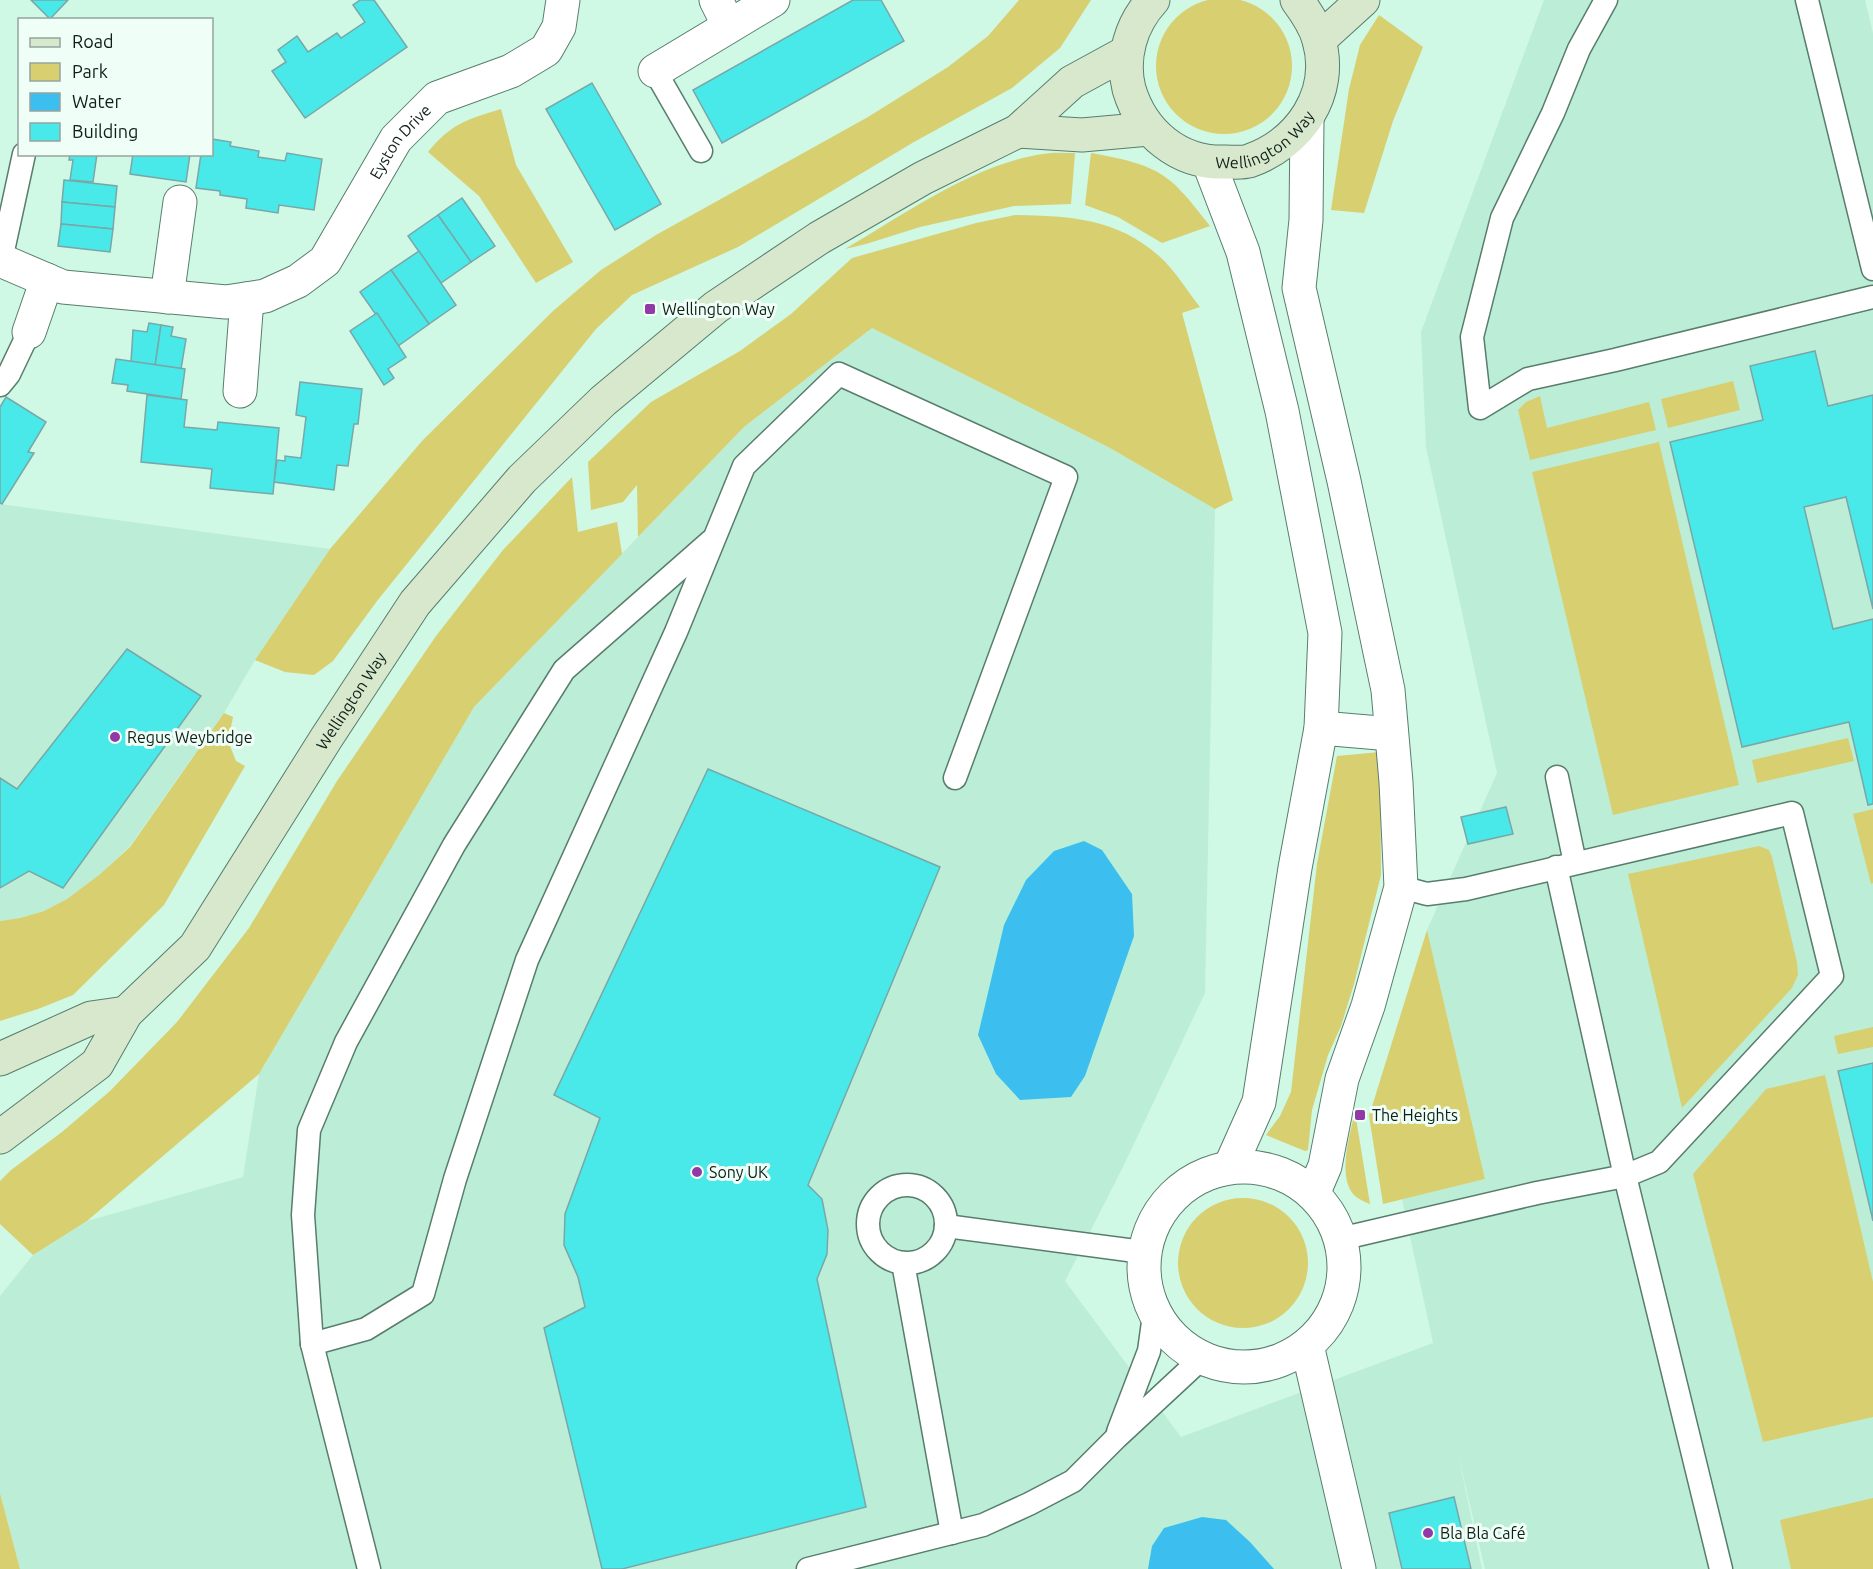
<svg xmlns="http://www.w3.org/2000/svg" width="1873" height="1569" viewBox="0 0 1873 1569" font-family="Ubuntu,sans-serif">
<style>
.built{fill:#bceed7}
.green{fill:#d8cf70}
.water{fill:#3cbfee}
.building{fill:#49e8e9;stroke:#79a7a7;stroke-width:1.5}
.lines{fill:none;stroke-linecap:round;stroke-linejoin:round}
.lane-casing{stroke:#587d6d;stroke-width:25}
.street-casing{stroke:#587d6d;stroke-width:35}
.secondary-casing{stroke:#587d6d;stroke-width:35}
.lane{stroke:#fff;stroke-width:22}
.street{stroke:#fff;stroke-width:33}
.secondary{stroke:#d7e8cd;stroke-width:33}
.poi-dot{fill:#913aa7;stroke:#effff7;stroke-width:2}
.labels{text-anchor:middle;stroke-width:6;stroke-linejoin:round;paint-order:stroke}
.street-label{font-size:16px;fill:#0f1f18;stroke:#effff7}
.poi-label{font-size:16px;fill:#0f1f18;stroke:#effff7;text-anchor:start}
</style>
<rect width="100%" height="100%" fill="#cff8e5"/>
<g class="built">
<polygon points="1544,0 1865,0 1873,33 1873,1569 1485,1569 1458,1454 1482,1569 20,1569 0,1493 0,1296 33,1255 87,1221 243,1177 259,1074 474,707 744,427 872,328 1110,448 1215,509 1205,993 1124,1165 1065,1281 1181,1437 1433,1343 1402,1199 1485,1179 1427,930 1497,773 1426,447 1421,332"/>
<polygon points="0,504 330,549 255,660 224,713 129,847 99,875 67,899 44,911 20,918 0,921"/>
</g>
<g class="green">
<circle cx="1224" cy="66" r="68"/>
<polygon points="1019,0 1091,0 1060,48 1012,88 914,142 738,247 632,295 596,329 377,601 333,661 314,675 285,672 255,660 330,549 422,441 553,311 601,270 656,235 868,117 948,67 988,36"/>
<polygon points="1379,15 1423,47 1393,121 1364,213 1331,210 1349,89 1360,45"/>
<path d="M501,109L516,165L573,262L536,283L479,196L428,152C452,123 466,120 501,109Z"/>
<path d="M1075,153L1071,204L1014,206L920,227L866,244L845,249C905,214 974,164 1043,154C1054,152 1065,153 1075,153Z"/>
<path d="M1091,153C1123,159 1157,164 1180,190C1191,201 1200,214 1210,226L1162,243L1118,217L1085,205Z"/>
<path d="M1015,215C1070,216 1116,218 1159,256C1175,270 1187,291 1200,307L1182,313L1233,500L1215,509L1110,448L872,328L744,427L638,537L637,485L623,502L591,510L588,462L651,402L740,351L791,314L852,258L976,223Z"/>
<polygon points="1733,381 1740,410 1668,428 1661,399"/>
<polygon points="1540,396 1547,428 1649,402 1656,430 1530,460 1518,410 1526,402"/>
<polygon points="1659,442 1739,785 1613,815 1532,472"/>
<polygon points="572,477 578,532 617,522 622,554 474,707 259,1074 87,1221 33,1255 0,1224 0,1181 11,1170 62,1132 110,1091 177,1022 249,928 337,781 436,636 503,550"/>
<polygon points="224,713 233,717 228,741 236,761 245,766 164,905 73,995 38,1009 0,1021 0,921 20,918 44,911 67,899 99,875 130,847"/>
<polygon points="1848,738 1854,761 1757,783 1752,760"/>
<polygon points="1380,752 1381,875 1354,984 1341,1026 1328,1055 1312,1110 1308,1150 1305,1151 1266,1135 1280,1116 1291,1092 1317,864 1337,756"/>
<polygon points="1873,809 1873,883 1871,884 1853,814"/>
<polygon points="1759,846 1769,850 1772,857 1797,962 1798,975 1792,988 1682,1108 1628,874"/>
<polygon points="1427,930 1485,1179 1383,1204 1369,1116"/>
<polygon points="1873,1027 1873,1047 1838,1054 1834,1036"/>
<polygon points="1825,1075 1873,1282 1873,1417 1763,1442 1693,1174 1766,1089"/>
<path d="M1355,1112L1370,1204C1365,1202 1358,1199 1354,1195C1337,1176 1350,1134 1355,1112Z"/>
<circle cx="1243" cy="1263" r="65"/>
<polygon points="0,1493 20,1569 0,1569"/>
<polygon points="1873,1498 1873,1569 1791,1569 1780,1520"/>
</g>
<g class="water">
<polygon points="1084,841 1102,850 1132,894 1134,936 1085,1076 1071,1097 1020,1100 996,1074 978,1035 1004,925 1026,880 1054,851"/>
<polygon points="1202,1517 1226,1520 1250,1542 1274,1569 1148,1569 1152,1546 1164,1528"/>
</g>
<g class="building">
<polygon points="31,0 68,0 50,19"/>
<polygon points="360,0 374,0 407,47 305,118 272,71 286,62 278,50 297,36 308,52 337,33 341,38 365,22 353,5"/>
<polygon points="853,0 881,0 904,41 722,143 693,90"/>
<polygon points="592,83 661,204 615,230 546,109"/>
<polygon points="212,139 231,142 230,146 259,151 258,157 285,161 287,153 322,159 314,210 279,205 278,213 246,208 247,199 220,195 220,191 196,188 201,154 212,154"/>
<polygon points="70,154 97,154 93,182 70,180 73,160 69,160"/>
<polygon points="133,154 190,154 186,182 130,174"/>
<polygon points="64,180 117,186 115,207 62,202"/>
<polygon points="462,198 495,246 471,262 438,215"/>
<polygon points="62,202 115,207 113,229 61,224"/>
<polygon points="438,215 471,262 441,283 408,236"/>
<polygon points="61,224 113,229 110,252 58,246"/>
<polygon points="419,251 456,305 429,324 391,270"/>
<polygon points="391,270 429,324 398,346 360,292"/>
<polygon points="377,313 406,357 388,369 394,378 384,385 350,331"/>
<polygon points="149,323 161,325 155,366 131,362 133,330 147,332"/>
<polygon points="161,325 173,327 171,336 186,339 181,369 155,366"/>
<polygon points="1815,351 1828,406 1873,395 1873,609 1846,497 1804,507 1833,629 1873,619 1873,804 1868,805 1849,722 1742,747 1670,442 1763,420 1750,366"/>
<polygon points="116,359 185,369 181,399 127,391 128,385 112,383"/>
<polygon points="300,382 362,389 358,424 354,424 348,466 337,465 334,490 274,482 277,460 285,461 285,456 301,458 306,417 296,415"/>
<polygon points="147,395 187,400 184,427 217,430 218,422 279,428 273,494 210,488 212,469 141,462"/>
<polygon points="6,397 46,422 28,452 34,453 2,504 0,503 0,407"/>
<polygon points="127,649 201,696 63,888 29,871 0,888 0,778 17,789"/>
<polygon points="708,769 940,867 808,1185 822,1199 828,1230 827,1254 817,1279 866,1507 622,1569 602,1569 544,1328 585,1307 578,1277 564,1245 565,1214 600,1118 554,1095"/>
<polygon points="1506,807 1513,834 1468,844 1461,817"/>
<polygon points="1873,1063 1873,1221 1838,1071"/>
<polygon points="1454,1497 1471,1569 1402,1569 1389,1513"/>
</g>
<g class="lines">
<g class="lane-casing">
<g id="lane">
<polyline points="1606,0 1579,49 1553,113 1502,218 1472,337 1480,408 1528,379 1615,360 1873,297"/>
<polyline points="1807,0 1873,269"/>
<polyline points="655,71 701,151"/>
<polyline points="1,260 24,154"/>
<polyline points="0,385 9,374 29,332"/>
<polyline points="1557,777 1575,863"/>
<polyline points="1556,867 1625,1176 1721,1569"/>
<circle cx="907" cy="1224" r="39"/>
<polyline points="946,1226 1143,1252"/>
<polyline points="1340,1239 1537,1193 1625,1176 1659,1162 1832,976 1792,813 1466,889 1427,894 1401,887"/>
<polyline points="903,1263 952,1533"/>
<polyline points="312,1344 366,1329 423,1294 455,1179 527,960 676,632 744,466 839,374 1066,477 955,778"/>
<polyline points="1118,1432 1149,1351 1154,1315"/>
<polyline points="369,1569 312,1344 303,1215 309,1130 346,1042 454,845 564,670 711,541"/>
<polyline points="808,1569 983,1525 1029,1504 1073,1481 1117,1437 1201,1359"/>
</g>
</g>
<g class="street-casing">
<g id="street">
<polyline points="716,0 729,26"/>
<polyline points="655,71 773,0"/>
<polyline points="1307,119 1306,220 1299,288 1344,481 1388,690 1396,782 1401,887 1368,1006 1342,1079 1325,1166 1313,1194"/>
<polyline points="1209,163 1243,252 1282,411 1325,633 1321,728 1295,868 1259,1102 1230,1167"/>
<path id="s1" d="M0,260L63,287L226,302L265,296L298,281L325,261L396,139L437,98L511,71L546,50L559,27L563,0"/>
<polyline points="167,297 180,202"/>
<polyline points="29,332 47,280"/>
<polyline points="240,391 247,299"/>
<polyline points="1321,728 1391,734"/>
<circle cx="1244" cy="1267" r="100"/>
<polyline points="1307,1345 1359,1569"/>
</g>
</g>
<g class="secondary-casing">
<g id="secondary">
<path id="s2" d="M1153,0C1131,24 1121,57 1129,89C1142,133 1179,164 1226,162C1233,162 1242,163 1249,161C1300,143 1334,94 1319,40C1315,25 1306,12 1297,0"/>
<polyline points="1319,40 1363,0"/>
<polyline points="1018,131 1082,135 1149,129"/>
<polyline points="0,1059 91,1018 126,1013"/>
<path id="s3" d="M0,1137L97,1064L126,1013L195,947L327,737L415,603L522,479L603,401L716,307L819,238L923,178L1018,131L1072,82L1127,52"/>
</g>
</g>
<use href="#lane" class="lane"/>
<use href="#street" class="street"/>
<use href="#secondary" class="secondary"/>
</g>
<g class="poi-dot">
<rect x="644" y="303" width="12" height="12" rx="3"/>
<circle cx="115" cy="737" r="6"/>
<rect x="1354" y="1109" width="12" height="12" rx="3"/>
<circle cx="697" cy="1172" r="6"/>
<circle cx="1428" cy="1533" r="6"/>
</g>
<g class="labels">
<g class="street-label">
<text dy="6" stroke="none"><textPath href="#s2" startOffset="273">Wellington Way</textPath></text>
<text dy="6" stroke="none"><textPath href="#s1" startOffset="483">Eyston Drive</textPath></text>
<text dy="6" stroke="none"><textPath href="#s3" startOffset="567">Wellington Way</textPath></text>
</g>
<g class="poi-label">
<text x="662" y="315">Wellington Way</text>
<text x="127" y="743">Regus Weybridge</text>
<text x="1372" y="1121">The Heights</text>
<text x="709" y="1178">Sony UK</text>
<text x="1440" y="1539">Bla Bla Café</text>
</g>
</g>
<rect x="18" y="18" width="195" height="138" fill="#effff7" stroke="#95a59e" stroke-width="1.5"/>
<rect x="30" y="38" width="30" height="9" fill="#d7e8cd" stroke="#95a59e" stroke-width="1.5"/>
<text x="72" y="48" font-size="18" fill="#0f1f18">Road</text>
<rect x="30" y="63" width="30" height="18" fill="#d8cf70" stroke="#95a59e" stroke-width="1.5"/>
<text x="72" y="78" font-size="18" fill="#0f1f18">Park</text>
<rect x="30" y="93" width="30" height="18" fill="#3cbfee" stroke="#95a59e" stroke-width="1.5"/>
<text x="72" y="108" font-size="18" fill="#0f1f18">Water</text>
<rect x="30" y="123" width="30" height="18" fill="#49e8e9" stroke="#95a59e" stroke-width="1.5"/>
<text x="72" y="138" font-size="18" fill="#0f1f18">Building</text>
</svg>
